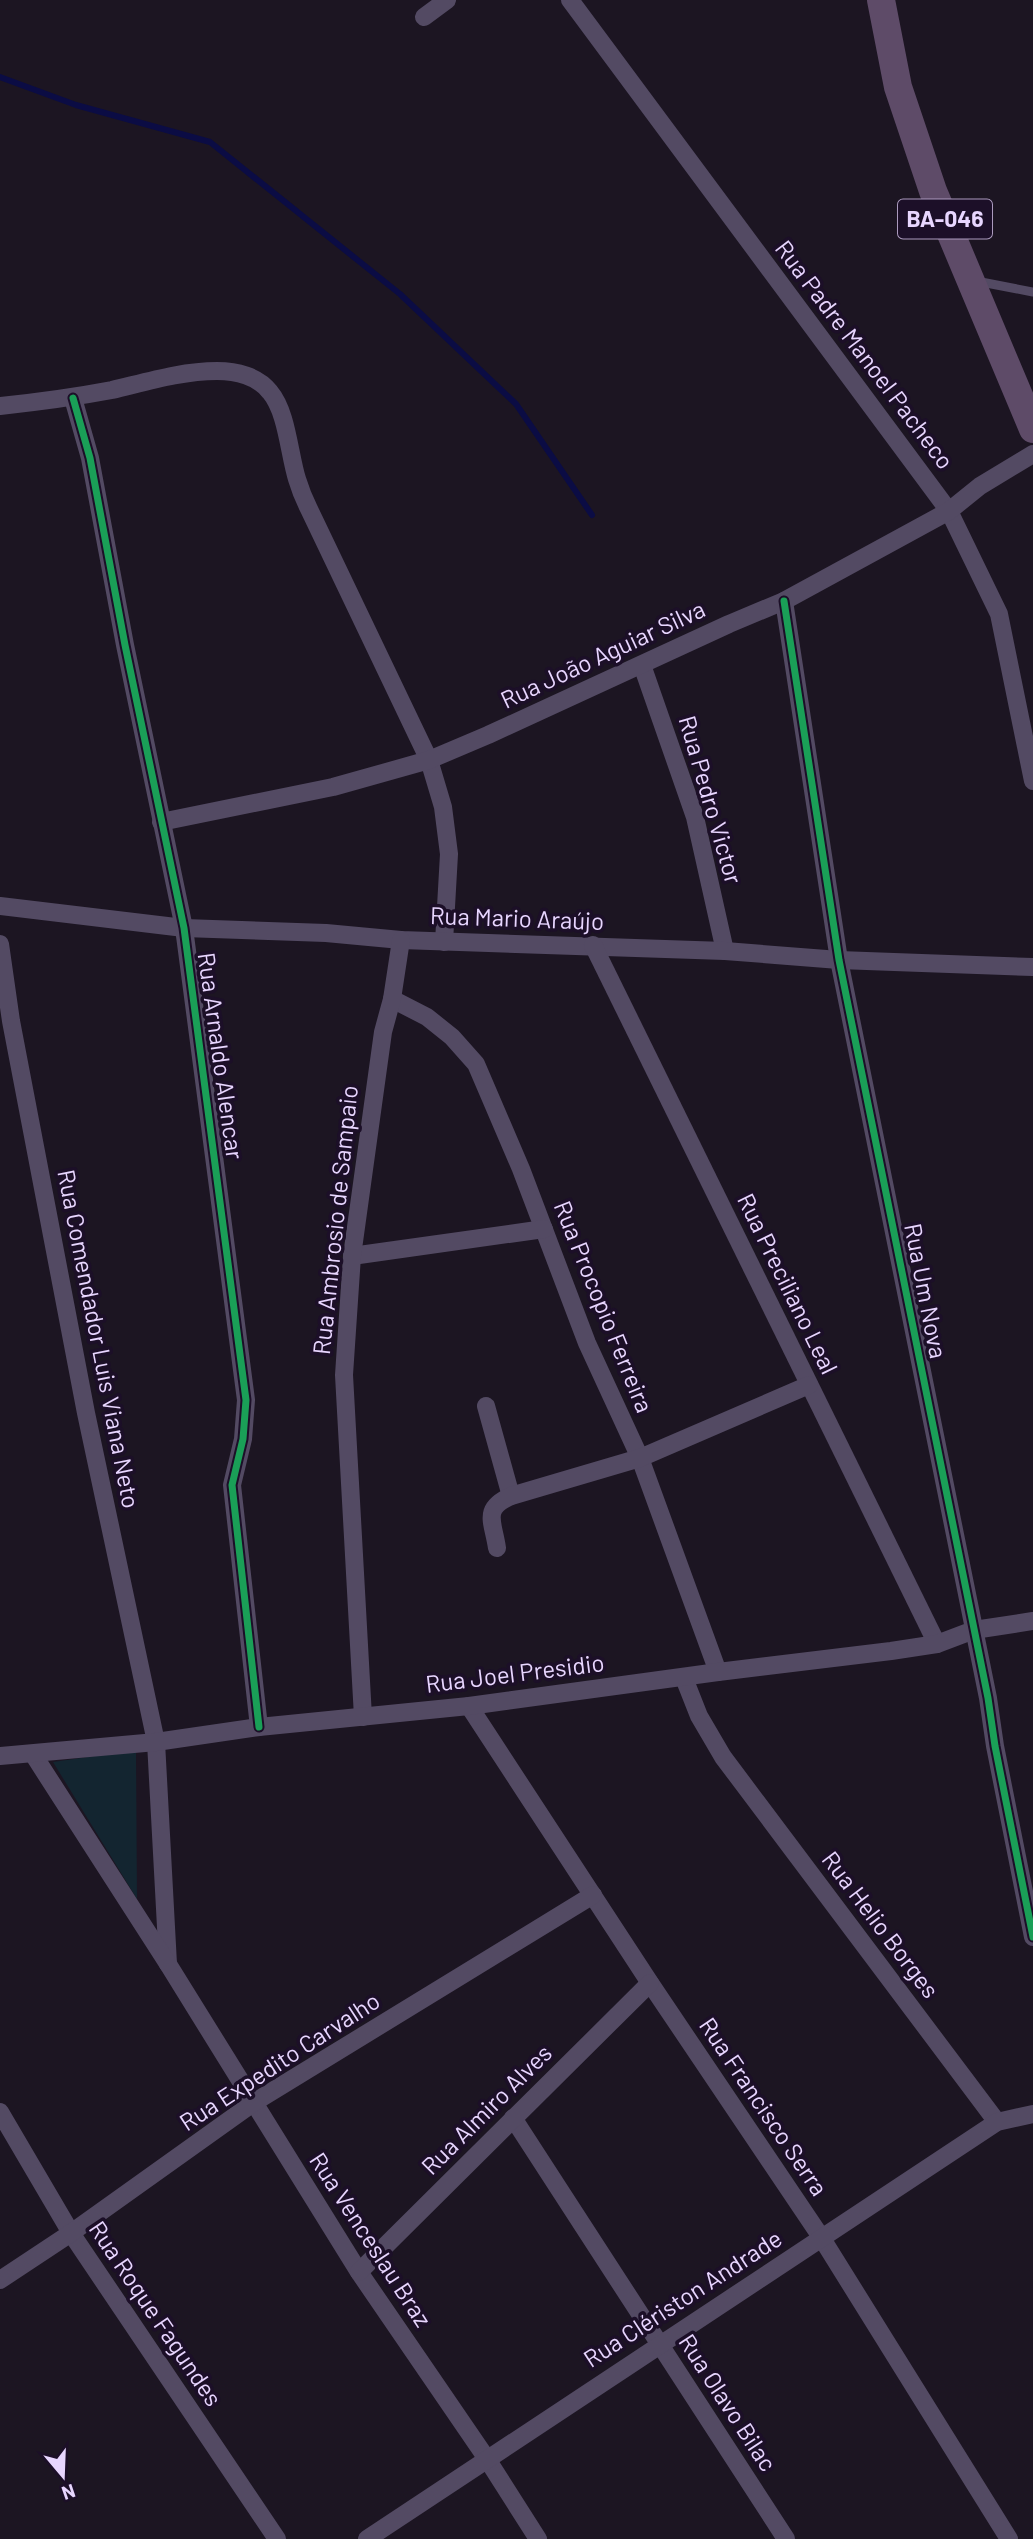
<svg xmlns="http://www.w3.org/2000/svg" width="1033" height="2539" viewBox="0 0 1033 2539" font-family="Barlow,sans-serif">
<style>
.green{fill:#132530}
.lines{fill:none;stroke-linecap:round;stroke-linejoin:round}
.stream{stroke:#0b0c44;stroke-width:6}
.service{stroke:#534a63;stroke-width:9}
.minor{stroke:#534a63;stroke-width:18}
.primary{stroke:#5e4b68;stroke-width:28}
.cycleway-casing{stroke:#1c0f28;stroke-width:11}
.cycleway{stroke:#1a9f57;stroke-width:7}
.labels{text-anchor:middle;stroke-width:7;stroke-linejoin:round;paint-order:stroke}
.shield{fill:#1c0f28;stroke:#ab9abe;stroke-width:2}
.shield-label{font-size:23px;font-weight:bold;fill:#e8d6ff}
.street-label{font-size:24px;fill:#e8d6ff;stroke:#1c0f28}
</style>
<rect width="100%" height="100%" fill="#1c1522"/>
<polygon class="green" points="136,1750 137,1899 53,1762"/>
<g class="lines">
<polyline class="stream" points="0,77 76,105 210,142 400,294 516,404 592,515"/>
<polyline class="service" points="976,281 1033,292"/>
<g class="minor">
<polyline points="570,0 949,511 999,614 1033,781"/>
<polyline points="424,17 447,0"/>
<polyline points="73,398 90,458 125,645 184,928 246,1400 243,1439 232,1485 259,1727"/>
<path d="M0,406C38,402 75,397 112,390C146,382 182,371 217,371C236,371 258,376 270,392C287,412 289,453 297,479C300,489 304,499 309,509L429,760L443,807L449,854L444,942"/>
<polyline points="784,601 839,960 988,1698 995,1746 1033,1937"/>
<polyline points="642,665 695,817 725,951"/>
<polyline points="161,822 333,787 429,760 488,735 729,624 784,601 949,511 980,486 1033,454"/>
<polyline points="0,906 184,928 326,933 401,940 725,951 839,960 1033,967"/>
<polyline points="0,944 11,1021 86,1413 156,1742 168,1964"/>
<polyline points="593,945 937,1644"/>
<polyline points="392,999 427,1017 452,1037 476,1064 521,1169 587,1343 640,1458 718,1672"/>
<polyline points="352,1256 544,1229"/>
<polyline points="486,1406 511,1496"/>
<path d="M497,1548C493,1521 482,1509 511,1496L640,1458L809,1385"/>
<polyline points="684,1678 699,1716 723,1757 997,2122"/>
<polyline points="469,1706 650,1983 821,2237 1009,2539"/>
<polyline points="363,1717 344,1375 352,1256 383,1032 392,999 401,940"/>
<polyline points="33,1754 168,1964 359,2272 487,2459 538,2539"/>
<polyline points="0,1756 156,1742 259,1727 469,1706 718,1672 891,1651 937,1644 974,1630 1033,1621"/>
<polyline points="0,2112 71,2233 277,2539"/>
<polyline points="513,2118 786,2539"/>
<polyline points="359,2272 650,1983"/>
<polyline points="0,2280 71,2233 253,2103 593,1895"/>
<polyline points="367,2539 997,2122 1033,2114"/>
</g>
<polyline class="primary" points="881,0 898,87 933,191 1033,429"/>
<g class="cycleway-casing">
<g id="cycleway">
<polyline points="73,398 90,458 125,645 184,928 246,1400 243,1439 232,1485 259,1727"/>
<polyline points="784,601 839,960 988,1698 995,1746 1033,1937"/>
</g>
</g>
<use href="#cycleway" class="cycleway"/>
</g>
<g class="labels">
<rect class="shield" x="898" y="199.5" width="94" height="39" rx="5"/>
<g class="shield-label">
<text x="945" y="227">BA-046</text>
</g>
<g class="street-label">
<text transform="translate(864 355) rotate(53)" y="8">Rua Padre Manoel Pacheco</text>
<text transform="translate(603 655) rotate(-25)" y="8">Rua João Aguiar Silva</text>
<text transform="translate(710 800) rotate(74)" y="8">Rua Pedro Victor</text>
<text transform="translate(517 919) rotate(2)" y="8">Rua Mario Araújo</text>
<text transform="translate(220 1056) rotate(82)" y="8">Rua Arnaldo Alencar</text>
<text transform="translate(336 1220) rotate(-84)" y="8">Rua Ambrosio de Sampaio</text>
<text transform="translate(787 1284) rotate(64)" y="8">Rua Preciliano Leal</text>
<text transform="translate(925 1291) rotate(79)" y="8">Rua Um Nova</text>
<text transform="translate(603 1307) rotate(68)" y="8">Rua Procopio Ferreira</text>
<text transform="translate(98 1339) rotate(79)" y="8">Rua Comendador Luis Viana Neto</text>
<text transform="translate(515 1674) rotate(-7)" y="8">Rua Joel Presidio</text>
<text transform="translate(880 1925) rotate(53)" y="8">Rua Helio Borges</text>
<text transform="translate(280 2062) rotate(-33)" y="8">Rua Expedito Carvalho</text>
<text transform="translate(763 2107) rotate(56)" y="8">Rua Francisco Serra</text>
<text transform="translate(487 2110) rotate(-45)" y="8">Rua Almiro Alves</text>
<text transform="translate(370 2240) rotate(57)" y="8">Rua Venceslau Braz</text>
<text transform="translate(683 2299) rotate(-33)" y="8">Rua Clériston Andrade</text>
<text transform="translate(155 2314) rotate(56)" y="8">Rua Roque Fagundes</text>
<text transform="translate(727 2403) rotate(57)" y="8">Rua Olavo Bilac</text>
</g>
</g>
<g transform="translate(63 2476) rotate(161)" stroke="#1c0f28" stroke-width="5" paint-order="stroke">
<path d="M0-5L12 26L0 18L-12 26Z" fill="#e8d6ff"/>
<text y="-10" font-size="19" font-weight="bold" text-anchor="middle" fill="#e8d6ff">N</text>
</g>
</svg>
